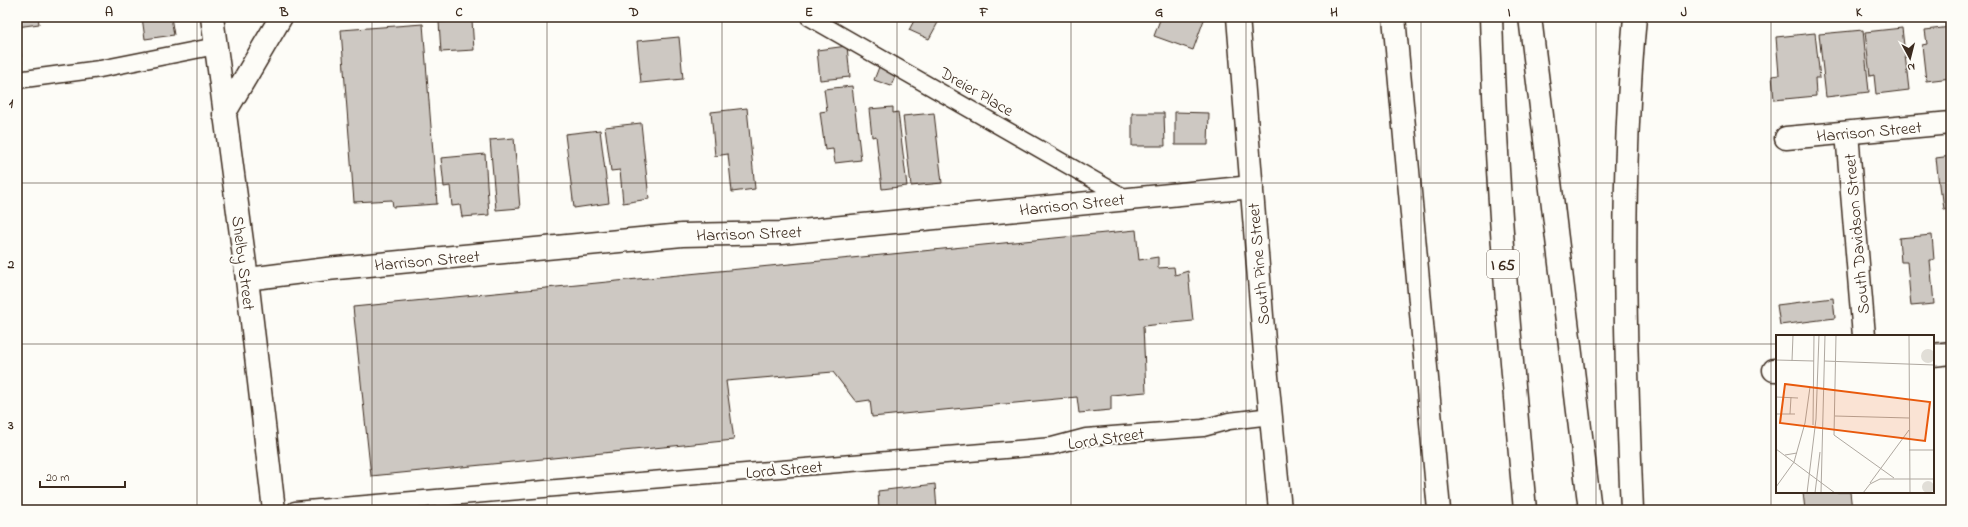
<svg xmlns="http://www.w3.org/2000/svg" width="1968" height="527" viewBox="0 0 1968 527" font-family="'Indie Flower',sans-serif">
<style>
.building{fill:#cdc8c2;stroke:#3b2a1e}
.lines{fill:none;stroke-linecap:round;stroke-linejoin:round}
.service-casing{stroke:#3b2a1e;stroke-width:19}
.minor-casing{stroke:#3b2a1e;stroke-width:25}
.secondary-casing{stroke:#3b2a1e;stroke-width:25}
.motorway-casing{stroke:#3b2a1e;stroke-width:25}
.service{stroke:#fdfcf7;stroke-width:16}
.minor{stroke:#fdfcf7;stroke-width:22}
.secondary{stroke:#fdfcf7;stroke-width:22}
.motorway{stroke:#fdfcf7;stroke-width:22}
.grid{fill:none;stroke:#3b2a1e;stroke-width:1;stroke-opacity:0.55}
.labels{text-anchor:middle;stroke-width:4;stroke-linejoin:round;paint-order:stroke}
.shield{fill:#fdfcf7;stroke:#75695f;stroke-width:1}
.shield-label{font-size:16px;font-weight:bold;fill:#3b2a1e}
.street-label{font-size:17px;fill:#3b2a1e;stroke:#fdfcf7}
.inset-road{fill:none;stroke:#afa8a0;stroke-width:1}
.view{fill:#e8590c;fill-opacity:0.15;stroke:#e8590c;stroke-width:2}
.inset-edge{fill:none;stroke:#3b2a1e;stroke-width:2}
.neatline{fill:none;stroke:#3b2a1e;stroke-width:1.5}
.grid-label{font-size:13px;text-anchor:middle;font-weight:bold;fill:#3b2a1e}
</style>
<rect width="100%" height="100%" fill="#fdfcf7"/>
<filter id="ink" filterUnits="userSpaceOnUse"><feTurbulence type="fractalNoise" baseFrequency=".025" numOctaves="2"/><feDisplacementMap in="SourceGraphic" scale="8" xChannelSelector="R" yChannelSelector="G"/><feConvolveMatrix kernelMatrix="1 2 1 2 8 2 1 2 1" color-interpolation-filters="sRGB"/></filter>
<g filter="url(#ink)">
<g class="building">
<polygon points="17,17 38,17 39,24 17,27"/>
<polygon points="142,17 171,17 174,35 145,39"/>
<polygon points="916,17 941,17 929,39 909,30"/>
<polygon points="1161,17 1205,17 1193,50 1154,36"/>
<polygon points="472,20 474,50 441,52 439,22"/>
<polygon points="423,24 437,204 393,207 392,200 354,202 341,30"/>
<polygon points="1951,27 1951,78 1926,81 1922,45 1927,44 1925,30"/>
<polygon points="1902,28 1909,90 1876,94 1874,75 1870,76 1865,32"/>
<polygon points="1863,30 1869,92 1826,97 1819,34"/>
<polygon points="1815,33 1820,78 1815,78 1816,96 1774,100 1772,76 1779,75 1776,37"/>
<polygon points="679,37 683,79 641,83 637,41"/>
<polygon points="17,39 19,39 22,63 17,64"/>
<polygon points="847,46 850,77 820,80 817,50"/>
<polygon points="879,67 896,74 891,86 874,80"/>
<polygon points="852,86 861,160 835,163 833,149 825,150 820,112 827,111 824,89"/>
<polygon points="893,107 893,113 898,112 907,186 882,189 876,136 872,137 869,109"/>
<polygon points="747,108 755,189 732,192 728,154 715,156 711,112"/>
<polygon points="1175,112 1209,113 1208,145 1175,145"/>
<polygon points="934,113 942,183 911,186 903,116"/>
<polygon points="1132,113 1164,113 1165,146 1132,146"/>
<polygon points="641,123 649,199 623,203 620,170 611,171 605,127"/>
<polygon points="600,130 609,203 574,208 565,134"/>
<polygon points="514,138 520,208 496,210 490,140"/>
<polygon points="485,154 489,215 462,217 460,205 452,206 450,186 444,187 441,158"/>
<polygon points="1951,156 1951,208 1944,209 1942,193 1940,194 1936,158"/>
<polygon points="1136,230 1139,260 1158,257 1158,268 1174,267 1175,275 1188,271 1193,321 1143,326 1146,392 1111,395 1111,410 1079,413 1077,397 872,417 870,400 856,402 833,372 726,381 734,440 371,476 353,307"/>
<polygon points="1932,235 1934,260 1930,260 1934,304 1911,306 1907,262 1901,262 1899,238"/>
<polygon points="1948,260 1951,260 1951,291"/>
<polygon points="1833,298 1835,318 1780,325 1777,305"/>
<polygon points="935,484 937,510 879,510 878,491"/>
<polygon points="1803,492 1850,492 1852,510 1805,510"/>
</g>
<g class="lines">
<g class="service-casing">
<g id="service">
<polyline points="809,17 1127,199"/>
<polyline points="17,80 100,69 216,46"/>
<polyline points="295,510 1052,446 1086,437 1203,428 1229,421 1271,416"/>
</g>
</g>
<g class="minor-casing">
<g id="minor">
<polyline points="1238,17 1266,366 1280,510"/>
<polyline points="224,114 281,17"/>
<polyline points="1847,133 1864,336"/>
<polyline points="1786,138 1951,123"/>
<polyline points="247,279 327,269 682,235 781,233 1252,187"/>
<polyline points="1933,355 1951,353"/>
<polyline points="1774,370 1777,370"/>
</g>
</g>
<g class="secondary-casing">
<polyline id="secondary" points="212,17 247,279 274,510"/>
</g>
<g class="motorway-casing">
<g id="motorway">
<polyline points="1394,17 1439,510"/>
<path d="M1491,17C1496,182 1510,346 1525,510"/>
<polyline points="1530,17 1590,510"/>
<path d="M1632,510C1625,346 1620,181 1635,17"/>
</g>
</g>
<use href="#service" class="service"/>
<use href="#minor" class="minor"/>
<use href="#secondary" class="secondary"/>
<use href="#motorway" class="motorway"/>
</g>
</g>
<path class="grid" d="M197,17V510M372,17V510M547,17V510M722,17V510M897,17V510M1071,17V510M1246,17V510M1421,17V510M1596,17V510M1771,17V510M17,183H1951M17,344H1777M1933,344H1951"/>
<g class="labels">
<rect class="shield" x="1487" y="250" width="32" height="28" rx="3"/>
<g class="shield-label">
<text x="1503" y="270">I 65</text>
</g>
<g class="street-label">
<text transform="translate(977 91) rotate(30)" y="6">Dreier Place</text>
<text transform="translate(1869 131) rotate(-5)" y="6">Harrison Street</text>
<text transform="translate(1072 204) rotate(-6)" y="6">Harrison Street</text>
<text transform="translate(749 233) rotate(-2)" y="6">Harrison Street</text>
<text transform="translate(1856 234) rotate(-95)" y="6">South Davidson Street</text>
<text transform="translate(427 260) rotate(-5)" y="6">Harrison Street</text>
<text transform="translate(244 263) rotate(83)" y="6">Shelby Street</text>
<text transform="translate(1258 264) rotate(-95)" y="6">South Pine Street</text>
<text transform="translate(1106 438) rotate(-8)" y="6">Lord Street</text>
<text transform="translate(784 469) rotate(-5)" y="6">Lord Street</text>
</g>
</g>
<g transform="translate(1776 335)">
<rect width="158" height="158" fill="#fdfcf7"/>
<path d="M145 21a7 7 0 1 1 14 0a7 7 0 1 1-14 0ZM146 152a6 6 0 1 1 12 0a6 6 0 1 1-12 0Z" fill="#e1ded7"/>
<path class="inset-road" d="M60,0L58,100L118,143M133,0L134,158M0,25L38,26M16,26L17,0M48,26L158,30M0,62L22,63M0,79H19M14,79L15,62M59,81L133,83M37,90L38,0M0,114L59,158M133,115H158M9,120L21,118M18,127L29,88L34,52M94,148L133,95M0,152L18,127M31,158L40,84L43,0M39,158L44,117M45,158L49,0M87,158L94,149L104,144H158"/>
<path class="view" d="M9,49L154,67L149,106L4,88Z"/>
<rect width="158" height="158" class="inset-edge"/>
</g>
<rect width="1968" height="527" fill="none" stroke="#fdfcf7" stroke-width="44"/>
<g transform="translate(1910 58) rotate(173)" stroke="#fdfcf7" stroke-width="3" paint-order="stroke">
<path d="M0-3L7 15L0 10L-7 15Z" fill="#3b2a1e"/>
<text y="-6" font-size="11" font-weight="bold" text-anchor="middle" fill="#3b2a1e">N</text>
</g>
<path d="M40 481v6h85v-6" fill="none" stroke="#3b2a1e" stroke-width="2"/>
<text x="46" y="481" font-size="12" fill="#3b2a1e" stroke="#fdfcf7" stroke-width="3" paint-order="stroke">20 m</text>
<rect x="22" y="22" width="1924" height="483" class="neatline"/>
<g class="grid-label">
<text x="109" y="16">A</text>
<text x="284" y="16">B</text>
<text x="459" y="16">C</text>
<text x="634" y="16">D</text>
<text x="809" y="16">E</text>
<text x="984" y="16">F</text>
<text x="1159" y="16">G</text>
<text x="1334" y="16">H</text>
<text x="1509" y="16">I</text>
<text x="1684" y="16">J</text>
<text x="1859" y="16">K</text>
<text x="11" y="107">1</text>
<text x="11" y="268">2</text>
<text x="11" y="429">3</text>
</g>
</svg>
